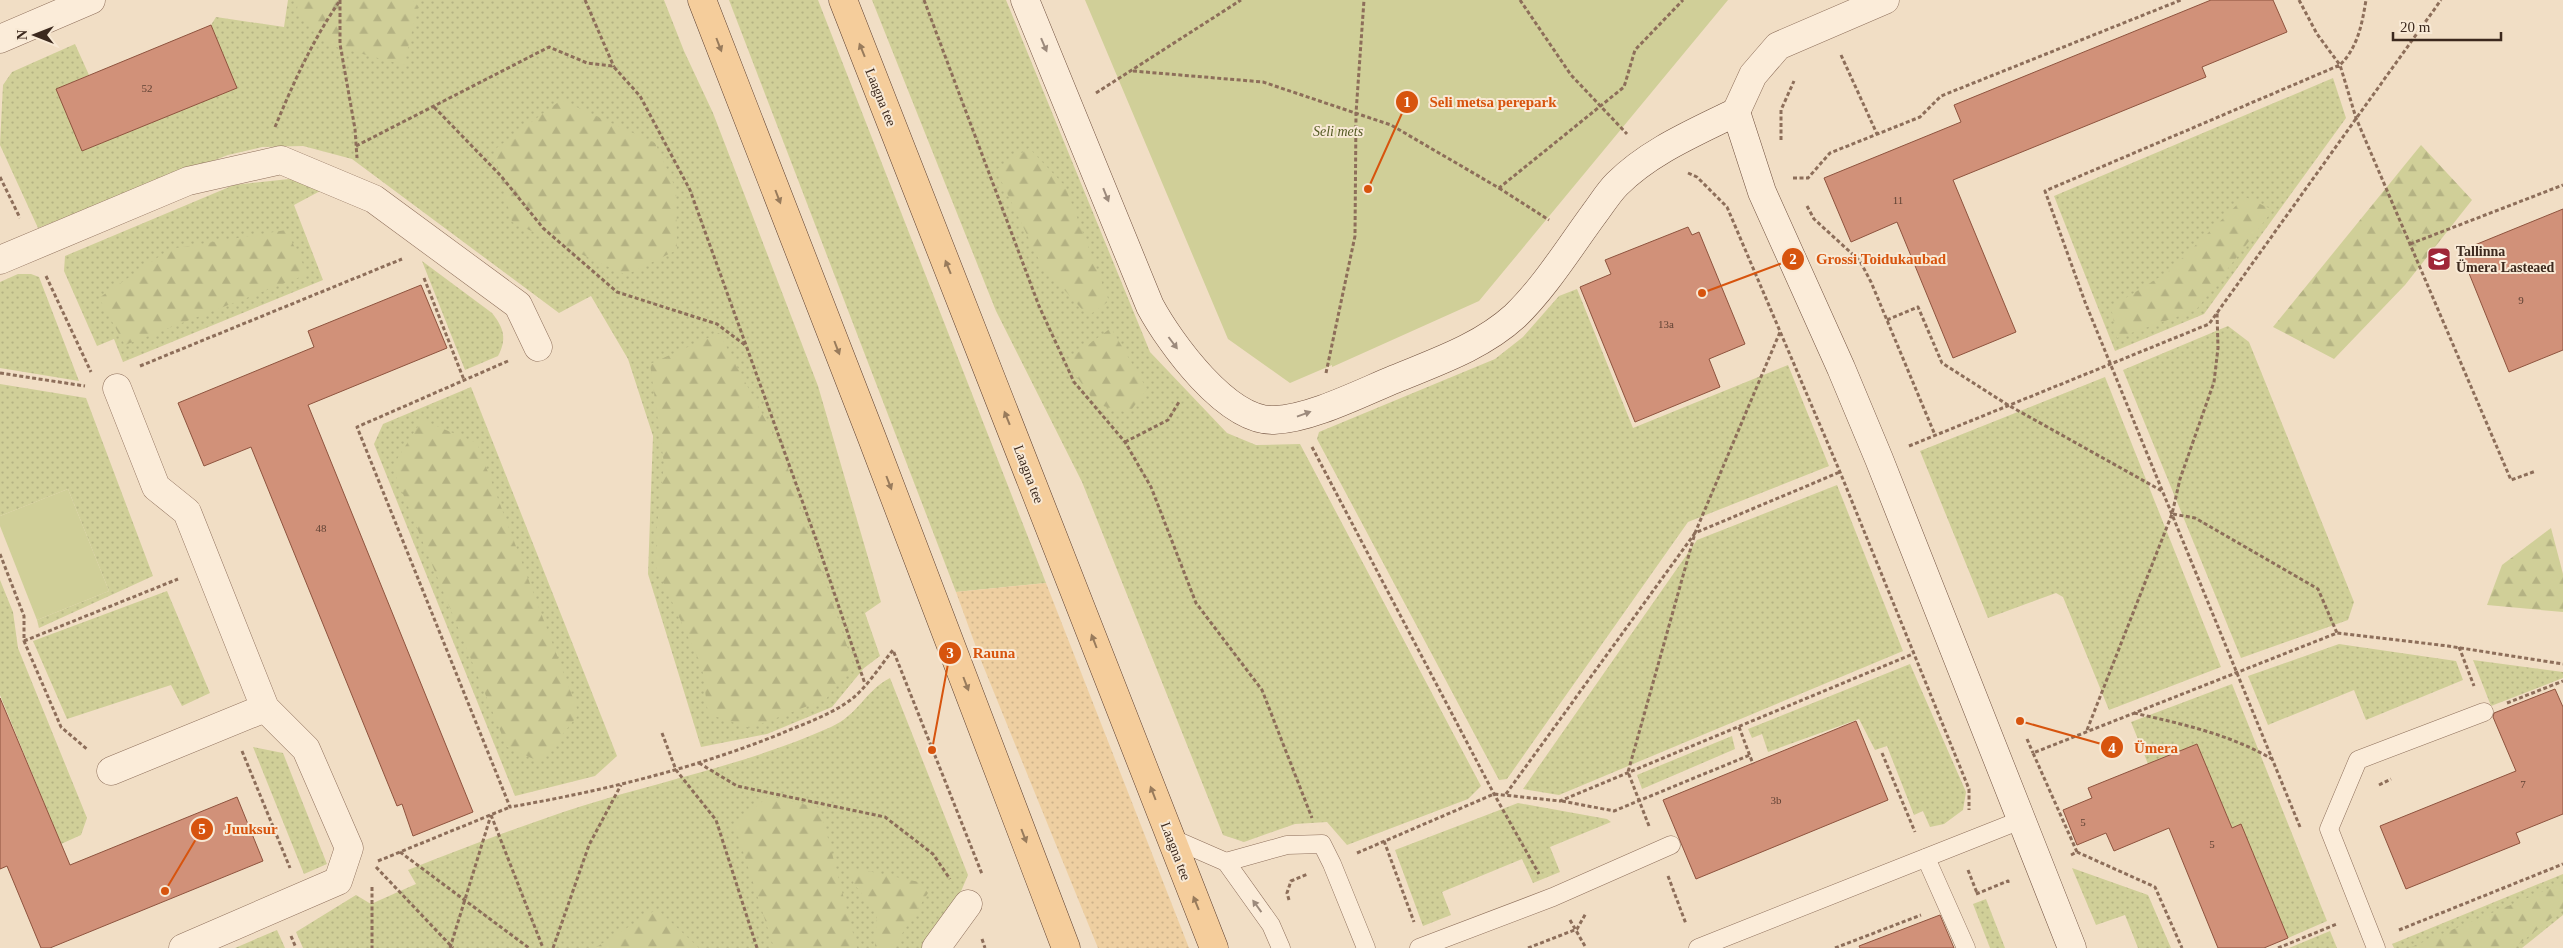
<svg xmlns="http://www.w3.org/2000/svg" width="2563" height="948" viewBox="0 0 2563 948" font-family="Georgia,serif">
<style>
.grass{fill:url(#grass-dots)}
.forest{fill:url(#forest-firs)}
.sand{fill:url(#sand-dots)}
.park{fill:#d0cf98}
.building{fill:#d19179;stroke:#8e533e}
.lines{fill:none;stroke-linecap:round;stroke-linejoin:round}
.lane-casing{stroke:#8d6e5a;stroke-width:19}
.street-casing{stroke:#8d6e5a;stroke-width:29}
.secondary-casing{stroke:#6f4f3d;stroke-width:29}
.primary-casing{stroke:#5b3d2e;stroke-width:29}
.path{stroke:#8d6e5a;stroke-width:3;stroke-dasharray:4 2.5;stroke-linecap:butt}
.lane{stroke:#fbecd9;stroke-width:18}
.street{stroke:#fbecd9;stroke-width:28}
.secondary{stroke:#fbecd9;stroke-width:28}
.primary{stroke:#f5cd9b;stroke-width:28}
.oneway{fill:#987b5c}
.oneway2{fill:#9c8a7c}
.labels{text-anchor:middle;stroke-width:4;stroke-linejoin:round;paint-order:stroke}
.number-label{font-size:11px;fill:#614335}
.street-label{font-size:14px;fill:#3c291e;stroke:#f8e9d5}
.park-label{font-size:14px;font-style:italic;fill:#545a24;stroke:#f8e9d5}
.poi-label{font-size:14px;font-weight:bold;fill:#3c291e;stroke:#f8e9d5;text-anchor:start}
.leader{fill:none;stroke:#d7540e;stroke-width:2}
.callout-dot{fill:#d7540e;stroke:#f8e9d5;stroke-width:2}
.mark-label{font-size:15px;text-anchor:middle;font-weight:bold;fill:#fff}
.callout-label{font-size:15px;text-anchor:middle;font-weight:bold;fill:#d7540e;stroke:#f8e9d5;stroke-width:4;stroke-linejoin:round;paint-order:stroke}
</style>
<defs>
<pattern id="grass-dots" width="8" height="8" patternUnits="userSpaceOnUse" patternTransform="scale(1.25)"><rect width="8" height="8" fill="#d0cf98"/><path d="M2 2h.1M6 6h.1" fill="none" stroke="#b4b283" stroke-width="1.8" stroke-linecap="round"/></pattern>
<pattern id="forest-firs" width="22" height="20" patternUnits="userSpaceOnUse" patternTransform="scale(1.25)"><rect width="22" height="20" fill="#d0cf98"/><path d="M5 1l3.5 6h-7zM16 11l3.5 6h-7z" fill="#b4b283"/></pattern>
<pattern id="sand-dots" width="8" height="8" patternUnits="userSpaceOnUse" patternTransform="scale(1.25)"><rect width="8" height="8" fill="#eecfa1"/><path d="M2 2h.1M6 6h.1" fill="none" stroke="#cdb28a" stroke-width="1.8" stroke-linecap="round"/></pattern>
</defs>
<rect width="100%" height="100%" fill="#f1dec5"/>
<g class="grass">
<polygon points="288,0 664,0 684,51 713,113 818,386 881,602 865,613 880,656 864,668 832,707 767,734 701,747 648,574 653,436 628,359 591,296 559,313 352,159 303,146 262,147 228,155 38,228 0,145 3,85 12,72 75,44 89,75 57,89 82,151 236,88 211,25 216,17 284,27"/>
<polygon points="729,0 818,0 1046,583 956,592"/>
<polygon points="872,0 1006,0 1150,352 1227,433 1256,445 1300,444 1481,786 1468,799 1347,845 1327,822 1295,824 1244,842 1223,835 1082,482 996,311"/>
<polygon points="2333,78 2346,118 2204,314 2115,351 2054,196"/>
<polygon points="289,179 319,183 322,190 294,205 323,280 123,362 114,339 97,346 64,271 65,256 234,185"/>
<path d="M422,261L492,313C504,328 507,339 498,356L465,370Z"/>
<polygon points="18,274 31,274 39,277 79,381 0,368 0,282"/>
<polygon points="1577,289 1633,428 1788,365 1829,466 1688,522 1507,779 1499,780 1317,439 1319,432 1495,359 1523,337 1559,296"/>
<polygon points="2228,326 2249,342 2354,602 2348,620 2241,658 2123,370"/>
<polygon points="2105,377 2221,667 2109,710 2063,597 2056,593 1988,618 1920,451"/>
<polygon points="0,384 86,398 153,576 39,628 37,620 109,591 68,489 0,516"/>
<polygon points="471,387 617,756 595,776 515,796 374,444 383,424"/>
<polygon points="1837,485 1903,651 1559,795 1523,789 1697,540"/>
<polygon points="0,580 13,612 18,648 87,818 81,835 61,844 0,695"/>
<polygon points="167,591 210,693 182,706 171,685 67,719 33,641"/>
<polygon points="2339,644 2456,661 2463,680 2366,720 2354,690 2268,725 2248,676"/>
<polygon points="2473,660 2563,672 2563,678 2491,706"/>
<polygon points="1910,664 1966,792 1963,810 1944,824 1930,827 1923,811 1914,815 1887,746 1875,750 1859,719 1768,752 1762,734 1752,738 1748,729"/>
<path d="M890,678L968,875L953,910L929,948H303L296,932L356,895L371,904L416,884L408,870C466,847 523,825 582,806C665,780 751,763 831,727C858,715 865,691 890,678Z"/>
<polygon points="2232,684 2327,921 2288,938 2241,825 2232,828 2197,744 2148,764 2131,722"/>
<polygon points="1732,736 1735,749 1642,789 1637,775"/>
<polygon points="253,747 283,753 327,864 304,874"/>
<polygon points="1518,803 1607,819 1611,822 1550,847 1560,872 1533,883 1522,859 1442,892 1451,915 1423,926 1395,850"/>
<polygon points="2072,868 2148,895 2171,948 2138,948 2125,915 2096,925"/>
<polygon points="2563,874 2563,915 2522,948 2394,948 2392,944"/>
<polygon points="1986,899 2005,948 1990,948 1973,904"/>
<polygon points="277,930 285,948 235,948"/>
<polygon points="2330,931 2337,948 2289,948"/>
</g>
<g class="forest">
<polygon points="298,0 412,0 418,6 404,65 329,45 297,10"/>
<polygon points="561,100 655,143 676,189 677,250 626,275 512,222 494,150"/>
<polygon points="2421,145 2472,200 2405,285 2334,359 2273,327"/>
<polygon points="1029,148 1065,186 1109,301 1088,316 1041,264 996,170"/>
<polygon points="2245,197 2273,210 2196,310 2117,338 2111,307 2168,272"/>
<polygon points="286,230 308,274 125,345 99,298 170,249"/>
<polygon points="1111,328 1147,389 1129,413 1096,404 1066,361"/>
<polygon points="719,333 782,451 853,664 826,699 750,728 708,714 702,667 656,567 656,535 664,464 650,364"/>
<polygon points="422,420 477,443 579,714 540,762 507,747 392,467"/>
<polygon points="2551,528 2563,574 2563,612 2487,605 2502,565"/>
<polygon points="768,796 820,808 857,948 774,948 735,826"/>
<polygon points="849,867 919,882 928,893 893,948 875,948 877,912 854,884"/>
<polygon points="2563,883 2563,909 2514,948 2409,948"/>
<polygon points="657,909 699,948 595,948"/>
</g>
<polygon class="sand" points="1046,583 1189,948 1098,948 980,658 956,592"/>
<g class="park">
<polygon points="1085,0 1728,0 1479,301 1332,367 1332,365 1290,383 1228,339"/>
<polygon points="68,489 109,591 37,620 0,526 0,516"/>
</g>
<g class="building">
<polygon points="2211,0 2273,0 2287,32 2202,67 2206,77 1953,180 2016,332 1953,358 1897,222 1851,242 1824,178 1961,122 1954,105"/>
<polygon points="211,25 237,88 82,151 56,89"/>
<polygon points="2563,209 2563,350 2509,372 2460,251"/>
<polygon points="1688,227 1692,235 1699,232 1745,344 1709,359 1720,387 1635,422 1580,287 1611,274 1605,260"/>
<polygon points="421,285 447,348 308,405 473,812 413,836 402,804 397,806 251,447 204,466 178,403 314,347 308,331"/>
<polygon points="2555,689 2563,707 2563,814 2516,833 2520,843 2406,889 2380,826 2516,771 2493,717 2494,713"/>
<polygon points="0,698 70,865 237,797 263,861 50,948 41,948 7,866 0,869"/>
<polygon points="1856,721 1888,800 1696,879 1663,800"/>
<polygon points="2197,744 2232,828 2241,824 2288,938 2264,948 2218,948 2169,828 2114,851 2106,833 2077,845 2063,810 2092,798 2088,788"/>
<polygon points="1940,915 1954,948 1860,948 1859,946"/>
</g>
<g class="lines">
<g class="lane-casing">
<g id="lane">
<polyline points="1171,838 1226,862 1271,925 1281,948"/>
<polyline points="1926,858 1966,948"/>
<polyline points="1226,862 1287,845 1322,844 1332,864 1366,948"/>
<polyline points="1419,948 1553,897 1671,845"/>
<polyline points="1698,948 2021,820"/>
<polyline points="2376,948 2329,829 2358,760 2484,712"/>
</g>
</g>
<g class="street-casing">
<g id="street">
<polyline points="0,39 91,0"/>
<polyline points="1736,112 1753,75 1778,46 1885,0"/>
<polyline points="0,260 188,181 281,160 374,199 518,305 538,347"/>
<polyline points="117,388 156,487 187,512 265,708 306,749 349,848 338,881 183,948"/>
<polyline points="111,771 265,708"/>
<polyline points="936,948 968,904"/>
</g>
</g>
<g class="secondary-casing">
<path id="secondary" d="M1025,0L1150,306C1170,343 1227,422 1274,420C1310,419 1361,393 1395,379C1436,362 1481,347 1515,316C1545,287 1569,248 1594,214C1601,205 1608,193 1617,184C1650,151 1694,133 1736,112L1762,192L1841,368L1879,459L2072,948"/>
</g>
<g class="primary-casing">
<g id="primary">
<polyline points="702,0 872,438 1066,948"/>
<polyline points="843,0 1214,948"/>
</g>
</g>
<g class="path">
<polyline points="340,0 340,44 355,129 357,158"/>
<polyline points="585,0 614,67"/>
<polyline points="924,0 1039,306 1074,382 1125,442 1151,487 1196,603 1262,690 1312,818"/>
<polyline points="1520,0 1571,75 1627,134"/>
<path d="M2299,0L2317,34L2340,65C2358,47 2362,24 2366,0"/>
<polyline points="1841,55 1877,134"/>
<polyline points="1133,71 1263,82 1391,125 1499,188 1624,87 1635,50 1683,0"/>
<polyline points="1096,93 1241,0"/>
<polyline points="434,107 501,176 543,228 617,292 717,324 745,345"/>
<path d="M275,127C293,84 312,41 339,2"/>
<polyline points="1781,140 1781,110 1794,81"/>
<polyline points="356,146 549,47 587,63 613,66 640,96 690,190 817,542 865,684"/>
<polyline points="1688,173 1697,177 1727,207 1840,472 1969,789 1969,810"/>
<polyline points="0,177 20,218"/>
<polyline points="1793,178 1808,178 1830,153 1920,117 1941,96 2181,0"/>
<polyline points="1499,188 1549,220"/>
<polyline points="1807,206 1814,219 1860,261 1871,282 1935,435"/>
<polyline points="2410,244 2563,185"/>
<polyline points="46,276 91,372"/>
<polyline points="424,278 464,380"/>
<polyline points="1887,320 1918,307 1942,363 2008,405 2162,491"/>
<path d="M508,361L357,427L510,807C602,791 693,769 780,734C803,724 828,716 849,701C866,689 880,666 893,650L982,874"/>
<polyline points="140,366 402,259"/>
<polyline points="0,373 85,386"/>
<polyline points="1326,373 1355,236 1356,113 1364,0"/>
<polyline points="1125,442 1168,420 1179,402"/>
<polyline points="1909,446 2209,324 2441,0"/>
<polyline points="1312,447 1494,794 1539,874"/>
<polyline points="2173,514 2195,518 2318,589 2337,633"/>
<polyline points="0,554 24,616 24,641 61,727 88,750"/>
<polyline points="24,641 178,579"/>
<polyline points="2459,647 2474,686"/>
<polyline points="2507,703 2563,681"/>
<path d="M2134,713C2182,724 2229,734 2272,759"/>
<polyline points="1739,727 1753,764"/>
<polyline points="2087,730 2172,514 2180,479 2214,382 2218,348 2217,312"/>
<polyline points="662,733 676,770 716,820 757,948"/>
<polyline points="2027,739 2033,753"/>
<polyline points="242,751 290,868"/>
<polyline points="1882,753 1915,832"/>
<polyline points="699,763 737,786 885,817 933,854 950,879"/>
<polyline points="2379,785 2391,779"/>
<polyline points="1506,794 1695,533 1840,472"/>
<polyline points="1562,801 1614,811 1750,755"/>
<polyline points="491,815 543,948"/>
<polyline points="1649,826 1628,772 1695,533 1780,332"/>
<polyline points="2300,827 2085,302 2045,191 2340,65 2356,118 2511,480 2536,471"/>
<polyline points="1384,841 1414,922"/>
<polyline points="400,852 529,948"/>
<polyline points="2077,852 2033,753 2337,633 2448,646 2563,664"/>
<polyline points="1357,853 1494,794 1560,801 1913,654"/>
<polyline points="2071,855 2077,852 2155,887 2182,948"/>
<polyline points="378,861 510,807"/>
<polyline points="376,867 453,948"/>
<polyline points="1968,870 1977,893"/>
<polyline points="1668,876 1686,924"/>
<polyline points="372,887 372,948"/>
<polyline points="1976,894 2008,881 2008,883"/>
<polyline points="1289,900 1287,893 1291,881 1308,874"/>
<polyline points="1570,920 1586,948"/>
<polyline points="2399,930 2563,864"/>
<polyline points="291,936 296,948"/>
<polyline points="982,939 985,948"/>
<polyline points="450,948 491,815"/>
<polyline points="553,948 589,845 621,785"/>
<polyline points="1528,948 1577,929 1586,913"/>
<polyline points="1835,948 1921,915"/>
<polyline points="2278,948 2337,924"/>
</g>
<use href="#lane" class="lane"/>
<use href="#street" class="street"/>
<use href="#secondary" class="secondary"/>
<use href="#primary" class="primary"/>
</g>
<defs><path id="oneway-solid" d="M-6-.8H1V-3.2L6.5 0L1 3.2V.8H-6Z" transform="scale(1.25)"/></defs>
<g class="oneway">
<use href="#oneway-solid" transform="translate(719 45) rotate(69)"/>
<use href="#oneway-solid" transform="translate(862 50) rotate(-112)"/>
<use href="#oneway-solid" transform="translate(778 197) rotate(69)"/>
<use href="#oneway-solid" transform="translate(948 267) rotate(-112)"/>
<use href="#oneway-solid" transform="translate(837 348) rotate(69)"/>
<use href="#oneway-solid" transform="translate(1007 418) rotate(-112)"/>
<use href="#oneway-solid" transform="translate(889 483) rotate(69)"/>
<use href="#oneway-solid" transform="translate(1094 641) rotate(-111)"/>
<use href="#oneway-solid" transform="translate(966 684) rotate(69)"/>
<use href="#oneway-solid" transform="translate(1153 793) rotate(-111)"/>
<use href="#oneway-solid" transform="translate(1024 836) rotate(69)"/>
<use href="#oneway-solid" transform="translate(1196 903) rotate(-112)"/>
</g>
<g class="oneway2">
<use href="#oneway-solid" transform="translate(1044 45) rotate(67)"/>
<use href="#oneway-solid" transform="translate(1106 195) rotate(68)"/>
<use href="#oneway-solid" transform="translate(1173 343) rotate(53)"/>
<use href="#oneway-solid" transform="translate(1304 414) rotate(-20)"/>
<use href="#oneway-solid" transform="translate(1257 906) rotate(-126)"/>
</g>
<defs>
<g id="school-square" transform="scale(1.25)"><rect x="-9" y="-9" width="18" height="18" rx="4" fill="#9f2638" stroke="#f8e9d5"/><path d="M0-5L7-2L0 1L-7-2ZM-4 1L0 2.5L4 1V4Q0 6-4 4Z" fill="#fff"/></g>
</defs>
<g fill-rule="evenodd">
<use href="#school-square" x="2439" y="259"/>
</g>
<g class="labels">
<g class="number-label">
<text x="147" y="92">52</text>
<text x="1898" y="204">11</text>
<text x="2521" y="304">9</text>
<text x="1666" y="328">13a</text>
<text x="321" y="532">48</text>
<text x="2523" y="788">7</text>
<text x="1776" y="804">3b</text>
<text x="2083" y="826">5</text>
<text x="2212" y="848">5</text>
</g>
<g class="street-label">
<text transform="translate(881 97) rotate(68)" y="5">Laagna tee</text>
<text transform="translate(1029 474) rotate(69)" y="5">Laagna tee</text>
<text transform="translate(1176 851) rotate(69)" y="5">Laagna tee</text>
</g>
<g class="park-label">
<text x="1338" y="136">Seli mets</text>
</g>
<g class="poi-label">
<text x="2456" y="256">Tallinna<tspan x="2456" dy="16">Ümera Lasteaed</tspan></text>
</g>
</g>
<path class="leader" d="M1368 189L1407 102M1702 293L1793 259M932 750L950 653M2020 721L2112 747M165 891L202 829"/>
<g class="callout-dot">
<circle cx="1368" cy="189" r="5"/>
<circle cx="1702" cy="293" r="5"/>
<circle cx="932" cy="750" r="5"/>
<circle cx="2020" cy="721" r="5"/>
<circle cx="165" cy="891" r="5"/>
<circle cx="1407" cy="102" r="12"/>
<circle cx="1793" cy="259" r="12"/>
<circle cx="950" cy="653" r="12"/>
<circle cx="2112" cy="747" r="12"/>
<circle cx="202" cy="829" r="12"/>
</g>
<g class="mark-label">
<text x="1407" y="107">1</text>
<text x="1793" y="264">2</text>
<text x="950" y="658">3</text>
<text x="2112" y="753">4</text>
<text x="202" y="834">5</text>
</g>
<g class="callout-label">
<text x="1493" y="107">Seli metsa perepark</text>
<text x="1881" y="264">Grossi Toidukaubad</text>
<text x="994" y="658">Rauna</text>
<text x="2156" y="753">Ümera</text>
<text x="251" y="834">Juuksur</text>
</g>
<g transform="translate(35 35) rotate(270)" stroke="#f8e9d5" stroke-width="4" paint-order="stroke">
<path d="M0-4L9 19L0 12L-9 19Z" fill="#3c291e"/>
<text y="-8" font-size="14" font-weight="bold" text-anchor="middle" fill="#3c291e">N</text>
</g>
<path d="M2393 32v8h108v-8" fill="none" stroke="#3c291e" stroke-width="2.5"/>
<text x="2400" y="32" font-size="15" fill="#3c291e" stroke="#f8e9d5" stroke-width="4" paint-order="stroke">20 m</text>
</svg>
